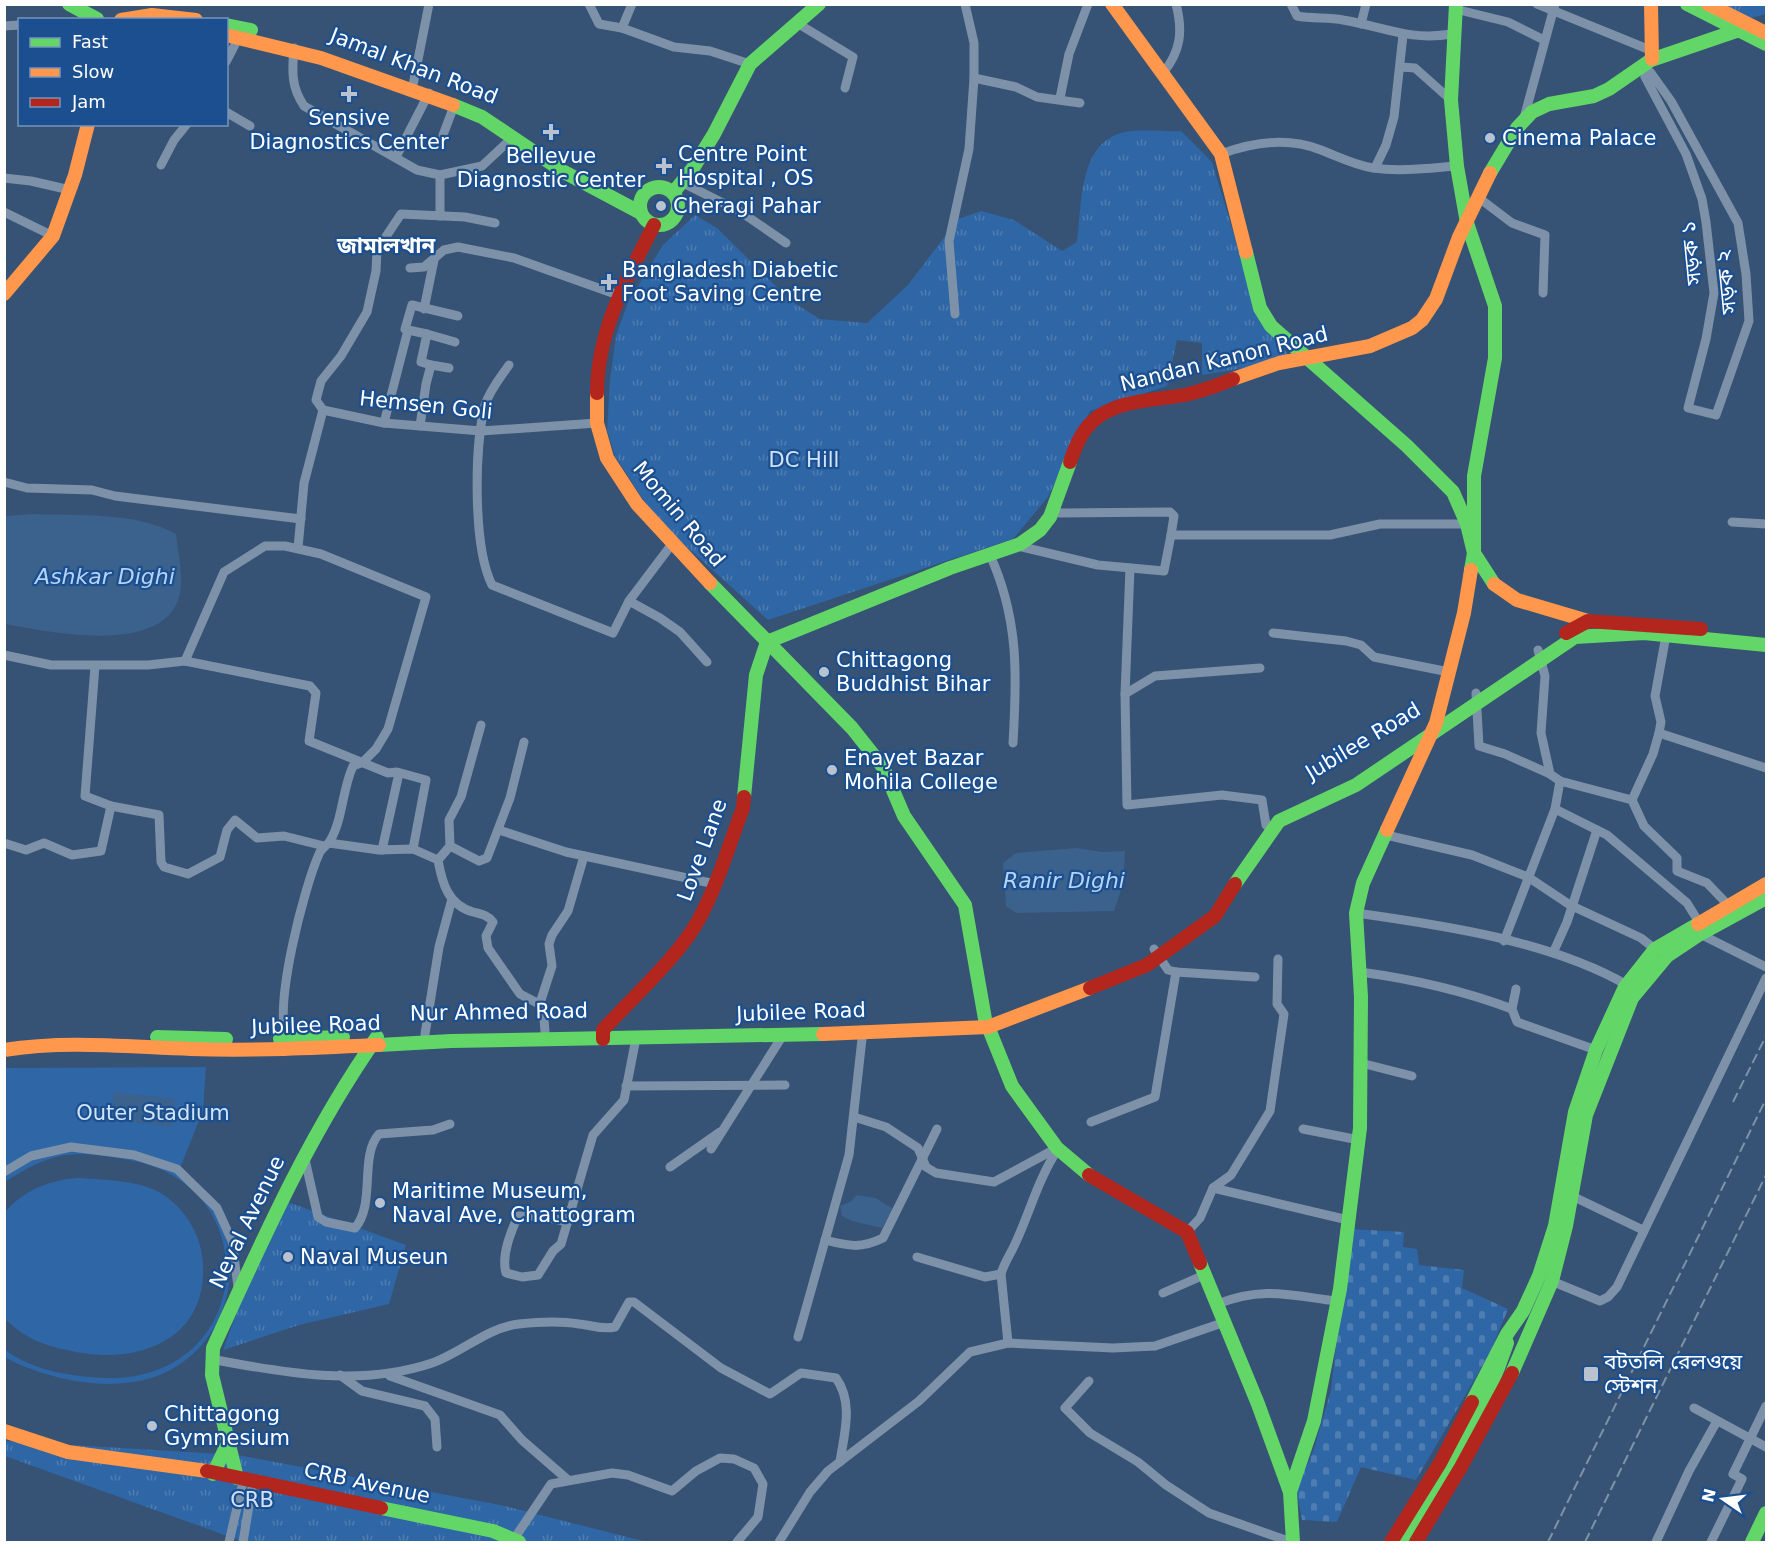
<svg xmlns="http://www.w3.org/2000/svg" width="1771" height="1547" viewBox="0 0 1771 1547" font-family="'DejaVu Sans','Noto Sans Bengali',sans-serif">
<style>
.grass{fill:url(#grass-tufts)}
.cemetery{fill:url(#cemetery-stones)}
.pitch{fill:#2f66a5}
.water{fill:#3b618d}
.lines{fill:none;stroke-linecap:round;stroke-linejoin:round}
.street{stroke:#7d92a8;stroke-width:9}
.fast{stroke:#63d668;stroke-width:14}
.slow{stroke:#ff974d;stroke-width:14}
.jam{stroke:#b3261e;stroke-width:14}
.rail{stroke:#7e92a7;stroke-width:2;stroke-dasharray:10 4.5;stroke-linecap:butt}
.poi-dot{fill:#b9c2ce;stroke:#1b4f8f;stroke-width:2}
.labels{text-anchor:middle;stroke-width:4.5;stroke-linejoin:round;paint-order:stroke}
.street-label{font-size:21px;fill:#fff;stroke:#1b4f8f}
.poi-label{font-size:21px;fill:#fff;stroke:#1b4f8f;text-anchor:start}
.park-label{font-size:21px;fill:#cfe3fa;stroke:#1b4f8f}
.neighbourhood-label{font-size:22px;font-weight:bold;fill:#fff;stroke:#1b4f8f}
.water-label{font-size:22px;font-style:italic;fill:#b5d3f5;stroke:#1b4f8f}
</style>
<defs>
<pattern id="grass-tufts" width="24" height="20" patternUnits="userSpaceOnUse" patternTransform="scale(1.5)"><rect width="24" height="20" fill="#2f66a5"/><path d="M3 7l-1-3M5 7V3M7 7l1-3M15 17l-1-3M17 17v-4M19 17l1-3" fill="none" stroke="#4e7db2"/></pattern>
<pattern id="cemetery-stones" width="16" height="16" patternUnits="userSpaceOnUse" patternTransform="scale(1.5)"><rect width="16" height="16" fill="#2f66a5"/><path d="M2 7V4a2 2 0 0 1 4 0v3zM10 15v-3a2 2 0 0 1 4 0v3z" fill="#4e7db2"/></pattern>
</defs>
<rect width="100%" height="100%" fill="#365274"/>
<g class="grass">
<polygon points="1724,5 1766,5 1766,14 1751,18"/>
<path d="M1181,131L1212,162L1260,321L1293,360L1202,375V343L1177,340L1167,386L1090,411L1048,497L1013,539L768,620L655,518L615,456L607,430L610,379L616,336L628,302L663,245L695,215L717,228L791,301L820,319L867,323L908,285L958,219L981,211L1014,220L1062,251L1077,242C1082,207 1078,145 1121,133C1138,128 1163,132 1181,131Z"/>
<polygon points="288,1202 406,1245 389,1304 299,1325 223,1350 245,1290"/>
<polygon points="4,1441 238,1455 505,1506 647,1542 244,1542 5,1456"/>
</g>
<polygon class="cemetery" points="1349,1229 1404,1232 1403,1247 1417,1249 1419,1265 1464,1270 1462,1288 1508,1309 1491,1351 1416,1480 1361,1467 1337,1522 1302,1520 1296,1489 1314,1449 1331,1390"/>
<g class="pitch">
<path d="M206,1067L203,1111L178,1173C194,1188 213,1204 222,1225C244,1282 220,1349 162,1374C115,1394 52,1381 8,1359L5,1356V1350C31,1368 58,1374 90,1377C254,1395 274,1185 129,1160C71,1150 54,1151 5,1182V1068Z"/>
<path d="M80,1178C106,1180 141,1180 164,1195C187,1211 202,1237 203,1264C207,1336 145,1363 82,1353C49,1347 29,1342 5,1319V1212C24,1190 51,1179 80,1178Z"/>
</g>
<g class="water">
<path d="M32,514C80,516 133,511 176,534C178,555 186,583 177,603C154,654 48,632 5,624V516Z"/>
<polygon points="1076,848 1103,852 1125,851 1123,884 1114,911 1016,913 1006,906 1003,863 1016,853"/>
<polygon points="114,1092 175,1099 172,1127 111,1120"/>
<polygon points="857,1195 876,1198 893,1209 882,1228 852,1221 842,1216 840,1206 850,1202"/>
</g>
<g class="lines">
<g class="street">
<polyline points="589,4 599,24 622,28 674,47 710,51 750,64"/>
<path d="M1291,4L1297,16C1312,19 1328,17 1343,20C1385,27 1408,41 1452,34"/>
<polyline points="1537,4 1650,50"/>
<polyline points="1455,9 1508,22 1544,40"/>
<polyline points="797,23 853,57 845,88"/>
<polyline points="1361,24 1366,4"/>
<polyline points="4,26 20,25"/>
<polyline points="622,28 632,4"/>
<path d="M294,48C292,71 291,87 304,106L417,170L440,175L482,166L512,138"/>
<polyline points="226,62 241,33"/>
<polyline points="1642,65 1651,73 1645,77 1686,154 1702,199 1706,222 1714,293 1706,339 1688,408 1716,415 1749,321 1746,274 1738,223 1671,101 1651,73"/>
<polyline points="1401,67 1415,68 1451,100"/>
<path d="M1163,73C1181,51 1183,31 1176,4"/>
<polyline points="974,78 1016,87 1037,97 1080,103"/>
<polyline points="413,85 429,4"/>
<polyline points="1060,98 1069,54 1088,4"/>
<polyline points="226,112 250,126"/>
<polyline points="1524,118 1555,4"/>
<polyline points="443,135 454,106"/>
<path d="M1221,154C1253,142 1288,137 1321,150C1339,157 1354,165 1373,168C1401,172 1430,168 1457,166"/>
<polyline points="396,157 429,93"/>
<polyline points="161,165 174,140 187,124"/>
<polyline points="1375,168 1386,145 1394,117 1403,35"/>
<polyline points="4,178 31,181 70,190"/>
<polyline points="681,182 741,212 786,243"/>
<polyline points="1479,198 1512,223 1545,235 1543,293"/>
<polyline points="4,212 53,236"/>
<polyline points="440,216 440,175"/>
<polyline points="410,268 424,267 444,250 458,247 514,258 618,295"/>
<polyline points="424,309 434,260"/>
<polyline points="955,314 949,241 969,149 974,78 974,43 965,4"/>
<polyline points="408,330 405,329 412,305 458,316"/>
<polyline points="427,334 455,342"/>
<path d="M509,365C500,378 490,390 485,405C474,447 473,547 492,585L613,633L629,601L672,544"/>
<polyline points="323,410 316,400 321,381 341,356 367,312 376,271 377,250 401,214 465,217 495,223"/>
<polyline points="323,410 384,423 481,431 597,423"/>
<polyline points="384,423 408,330 427,334 421,362 431,365"/>
<polyline points="420,426 426,384 431,365 449,368"/>
<polyline points="4,482 27,488 92,490 115,496 301,519"/>
<polyline points="1055,509 1059,513 1170,512 1174,516 1171,535"/>
<polyline points="1732,522 1766,524"/>
<polyline points="1018,546 1098,565 1164,571 1171,535 1330,535 1380,524 1467,524"/>
<polyline points="298,548 304,483 323,410"/>
<path d="M990,555C1019,619 1017,676 1013,743"/>
<polyline points="1130,568 1125,694 1127,805 1222,795 1262,800 1266,825"/>
<polyline points="629,601 660,618 680,632 707,662"/>
<polyline points="1273,633 1346,641 1361,645 1374,657 1449,672"/>
<polyline points="4,655 51,665 148,665 185,661 310,686 316,693 309,741 388,773 397,772 426,780 413,849"/>
<path d="M185,661L224,572L265,546H285L321,554L426,597L388,729L376,749L363,762L353,766C342,790 343,819 330,841C327,846 321,848 319,854C304,888 273,1006 287,1039"/>
<polyline points="1476,693 1479,746 1505,754 1550,774"/>
<polyline points="1125,694 1155,676 1260,668"/>
<polyline points="1659,733 1766,768"/>
<polyline points="1560,781 1632,800 1644,826 1677,858 1677,871 1707,883 1730,907"/>
<polyline points="1632,800 1653,754 1659,733 1661,722 1655,696 1667,630"/>
<polyline points="111,806 159,815 161,862 164,867 188,874 220,857 227,830 235,820 257,838 284,836 324,846"/>
<polyline points="1555,809 1607,835 1687,903 1700,924"/>
<polyline points="499,830 566,852 715,884"/>
<polyline points="1386,835 1472,855 1528,877 1570,905 1641,938 1655,949"/>
<polyline points="4,843 26,850 44,843 72,855 101,851 111,806 85,796 95,666"/>
<path d="M329,843L379,850L413,849L438,860C442,883 448,905 473,912C481,914 488,915 493,922L486,936L488,948L520,994L543,1006L545,1032"/>
<polyline points="450,846 479,861 487,858 510,798 524,742"/>
<polyline points="382,850 399,773"/>
<polyline points="438,860 450,846 449,820 461,797 481,725"/>
<path d="M1356,913C1442,925 1551,941 1627,985"/>
<polyline points="1700,934 1766,967"/>
<polyline points="1504,941 1555,809 1560,781 1550,774 1541,733 1545,676 1538,650"/>
<polyline points="1154,949 1168,970 1176,972 1255,977"/>
<polyline points="1553,953 1567,922 1597,830"/>
<path d="M1360,972C1412,979 1462,990 1512,1009"/>
<polyline points="1516,989 1512,1009 1517,1022 1596,1050"/>
<polyline points="540,1003 552,966 549,944 552,935 568,911 584,856"/>
<polyline points="425,1034 439,947 452,899"/>
<polyline points="1361,1063 1412,1076"/>
<polyline points="626,1086 785,1085"/>
<polyline points="854,1117 886,1127 918,1148 926,1167 936,1173 994,1182 1057,1148"/>
<polyline points="1091,1122 1155,1097 1176,972"/>
<polyline points="1303,1129 1359,1140"/>
<polyline points="711,1149 783,1035"/>
<path d="M304,1155L318,1217L326,1222L355,1228C376,1204 359,1156 379,1134L433,1130L450,1124"/>
<polyline points="670,1167 720,1132"/>
<polyline points="4,1172 31,1156 71,1147 134,1155 177,1169 217,1208 232,1241 238,1287"/>
<polyline points="1213,1188 1348,1220"/>
<polyline points="1572,1196 1643,1230"/>
<path d="M568,1222L541,1216H518C511,1232 501,1255 506,1273L522,1277L538,1275L553,1251L561,1244L593,1135L624,1100L636,1038"/>
<polyline points="1187,1232 1200,1218 1213,1188 1231,1175 1270,1111 1284,1014 1277,1004 1278,959"/>
<path d="M825,1240C848,1246 861,1249 883,1238L937,1129"/>
<polyline points="917,1257 985,1277 1001,1274"/>
<polyline points="1549,1280 1600,1301 1608,1297 1617,1287 1766,978"/>
<polyline points="1163,1293 1204,1275"/>
<path d="M1217,1304C1263,1286 1289,1295 1336,1301"/>
<polyline points="798,1337 849,1155 863,1030"/>
<path d="M1008,1343L1001,1274C1004,1263 1010,1255 1015,1244C1030,1212 1038,1179 1058,1149"/>
<path d="M211,1359C283,1373 361,1387 432,1363C461,1353 488,1327 519,1324C537,1322 561,1321 579,1324C592,1325 601,1330 615,1327L629,1302H634L721,1368L770,1394L801,1373L836,1378C854,1403 844,1434 840,1462"/>
<polyline points="340,1375 362,1391 425,1406 435,1419 437,1447"/>
<polyline points="390,1376 500,1415 522,1440 568,1480"/>
<polyline points="1089,1381 1065,1408 1090,1433 1138,1462 1166,1485 1209,1513 1291,1542"/>
<polyline points="1694,1408 1766,1447"/>
<polyline points="514,1539 551,1484 612,1473 628,1475 672,1491 696,1471 720,1458 734,1459 754,1468 763,1484 758,1517 737,1542"/>
<polyline points="229,1542 243,1482"/>
<polyline points="243,1542 253,1481"/>
<polyline points="779,1542 810,1492 828,1471 919,1401 970,1352 1008,1343 1113,1348 1155,1346 1225,1322"/>
<polyline points="1656,1542 1689,1471 1717,1421"/>
<polyline points="1711,1542 1742,1479 1733,1474 1766,1406"/>
</g>
<g class="fast">
<polyline points="69,4 97,19"/>
<polyline points="1456,4 1451,100 1457,166 1467,223 1495,306 1495,358 1474,476 1474,553 1471,570"/>
<polyline points="1687,4 1766,44"/>
<polyline points="226,25 251,30"/>
<polyline points="453,105 482,117 564,172 641,213"/>
<polyline points="1490,173 1517,128 1532,112 1549,104 1594,96 1609,89 1651,60 1739,30"/>
<circle cx="659" cy="206" r="19"/>
<polyline points="673,193 693,168 714,134 750,64 819,4"/>
<polyline points="1246,252 1260,308 1271,326 1407,446 1453,492 1467,524 1474,553 1494,584"/>
<polyline points="710,583 852,728 883,767 904,816 965,905 985,1019 1012,1086 1057,1148 1089,1175"/>
<polyline points="767,642 950,568 1020,544 1040,530 1050,517 1070,462"/>
<polyline points="744,797 756,675 767,642"/>
<polyline points="1235,884 1279,821 1356,785 1575,637 1644,633 1766,645"/>
<polyline points="157,1037 226,1039"/>
<polyline points="280,1039 343,1037"/>
<polyline points="379,1045 451,1041 823,1034"/>
<polyline points="1200,1263 1258,1404 1290,1492 1293,1542"/>
<polyline points="1512,1373 1552,1281 1566,1226 1586,1115 1632,998 1667,956 1700,934 1766,898"/>
<polyline points="1472,1402 1507,1334 1523,1311 1539,1276 1555,1226 1575,1112 1596,1050 1625,987 1655,949 1698,924"/>
<polyline points="213,1474 229,1441"/>
<path d="M237,1478L212,1375L213,1348C262,1241 309,1134 377,1037"/>
<polyline points="1290,1492 1314,1421 1340,1289 1360,1128 1361,997 1356,913 1363,883 1387,830"/>
<polyline points="381,1508 493,1531 519,1542"/>
<path d="M1402,1542C1444,1479 1483,1415 1507,1343"/>
<polyline points="1752,1542 1766,1513"/>
</g>
<g class="slow">
<polyline points="1112,4 1221,154 1246,252"/>
<polyline points="1651,4 1652,59"/>
<polyline points="1708,4 1766,33"/>
<polyline points="121,20 152,15 196,20"/>
<polyline points="226,35 321,58 453,105"/>
<polyline points="4,294 53,236 75,175 88,124"/>
<polyline points="1233,379 1279,363 1370,346 1412,328 1422,320 1436,299 1459,237 1490,173"/>
<polyline points="597,393 597,423 607,458 637,504 710,583"/>
<polyline points="1494,584 1517,600 1588,621"/>
<polyline points="1387,830 1436,723 1464,613 1471,570"/>
<polyline points="1698,924 1766,884"/>
<polyline points="823,1034 988,1027 1090,988"/>
<path d="M4,1050C67,1040 128,1047 191,1049C254,1051 316,1048 379,1045"/>
<polyline points="4,1431 68,1452 207,1471"/>
</g>
<g class="jam">
<path d="M597,393C597,331 627,278 654,225"/>
<path d="M1070,462C1075,448 1081,432 1092,422C1117,398 1158,401 1189,394C1204,390 1219,385 1233,379"/>
<polyline points="1566,633 1588,621 1701,629"/>
<polyline points="1090,988 1147,965 1215,916 1235,884"/>
<path d="M603,1039V1030C632,998 680,955 699,919C718,884 729,845 743,808L744,797"/>
<polyline points="1089,1175 1187,1232 1200,1263"/>
<polyline points="207,1471 381,1508"/>
<polyline points="1391,1542 1440,1463 1472,1402"/>
<polyline points="1416,1542 1461,1467 1512,1373"/>
</g>
<g class="rail">
<polyline points="1733,1102 1766,1036"/>
<polyline points="1548,1542 1766,1099"/>
<polyline points="1585,1542 1766,1175"/>
</g>
</g>
<g class="poi-dot">
<path d="M346 85h6v6h6v6h-6v6h-6v-6h-6v-6h6z"/>
<path d="M548 123h6v6h6v6h-6v6h-6v-6h-6v-6h6z"/>
<circle cx="1490" cy="138" r="6"/>
<path d="M661 157h6v6h6v6h-6v6h-6v-6h-6v-6h6z"/>
<circle cx="661" cy="206" r="6"/>
<path d="M606 273h6v6h6v6h-6v6h-6v-6h-6v-6h6z"/>
<circle cx="824" cy="672" r="6"/>
<circle cx="832" cy="770" r="6"/>
<circle cx="380" cy="1203" r="6"/>
<circle cx="288" cy="1257" r="6"/>
<rect x="1583" y="1366" width="16" height="16" rx="3"/>
<circle cx="152" cy="1426" r="6"/>
</g>
<g class="labels">
<g class="street-label">
<text transform="translate(414 66) rotate(21)" y="7">Jamal Khan Road</text>
<text transform="translate(1691 253) rotate(-96)" y="7">সড়ক ১</text>
<text transform="translate(1726 282) rotate(-96)" y="7">সড়ক ২</text>
<text transform="translate(1224 359) rotate(-14)" y="7">Nandan Kanon Road</text>
<text transform="translate(426 405) rotate(6)" y="7">Hemsen Goli</text>
<text transform="translate(679 514) rotate(50)" y="7">Momin Road</text>
<text transform="translate(1363 741) rotate(-31)" y="7">Jubilee Road</text>
<text transform="translate(702 850) rotate(-70)" y="7">Love Lane</text>
<text transform="translate(499 1012) rotate(-1)" y="7">Nur Ahmed Road</text>
<text transform="translate(801 1012) rotate(-2)" y="7">Jubilee Road</text>
<text transform="translate(316 1025) rotate(-2)" y="7">Jubilee Road</text>
<text transform="translate(247 1222) rotate(-64)" y="7">Neval Avenue</text>
<text transform="translate(367 1483) rotate(12)" y="7">CRB Avenue</text>
</g>
<g class="poi-label">
<text x="349" y="125" text-anchor="middle">Sensive<tspan x="349" dy="24">Diagnostics Center</tspan></text>
<text x="1502" y="145">Cinema Palace</text>
<text x="678" y="161">Centre Point<tspan x="678" dy="24">Hospital , OS</tspan></text>
<text x="551" y="163" text-anchor="middle">Bellevue<tspan x="551" dy="24">Diagnostic Center</tspan></text>
<text x="673" y="213">Cheragi Pahar</text>
<text x="622" y="277">Bangladesh Diabetic<tspan x="622" dy="24">Foot Saving Centre</tspan></text>
<text x="836" y="667">Chittagong<tspan x="836" dy="24">Buddhist Bihar</tspan></text>
<text x="844" y="765">Enayet Bazar<tspan x="844" dy="24">Mohila College</tspan></text>
<text x="392" y="1198">Maritime Museum,<tspan x="392" dy="24">Naval Ave, Chattogram</tspan></text>
<text x="300" y="1264">Naval Museun</text>
<text x="1604" y="1369">বটতলি রেলওয়ে<tspan x="1604" dy="24">স্টেশন</tspan></text>
<text x="164" y="1421">Chittagong<tspan x="164" dy="24">Gymnesium</tspan></text>
</g>
<g class="park-label">
<text x="804" y="467">DC Hill</text>
<text x="153" y="1120">Outer Stadium</text>
<text x="252" y="1507">CRB</text>
</g>
<g class="neighbourhood-label">
<text x="386" y="253">জামালখান</text>
</g>
<g class="water-label">
<text x="105" y="584">Ashkar Dighi</text>
<text x="1064" y="888">Ranir Dighi</text>
</g>
</g>
<rect width="1771" height="1547" fill="none" stroke="#ffffff" stroke-width="12"/>
<rect x="18" y="18" width="210" height="108" fill="#1b4f8f" stroke="#7695bc" stroke-width="1.5"/>
<rect x="30" y="38" width="30" height="9" fill="#63d668" stroke="#7695bc" stroke-width="1.5"/>
<text x="72" y="48" font-size="18" fill="#ffffff">Fast</text>
<rect x="30" y="68" width="30" height="9" fill="#ff974d" stroke="#7695bc" stroke-width="1.5"/>
<text x="72" y="78" font-size="18" fill="#ffffff">Slow</text>
<rect x="30" y="98" width="30" height="9" fill="#b3261e" stroke="#7695bc" stroke-width="1.5"/>
<text x="72" y="108" font-size="18" fill="#ffffff">Jam</text>
<g transform="translate(1723 1499) rotate(284)" stroke="#1b4f8f" stroke-width="4.5" paint-order="stroke">
<path d="M0-4.5L10 22L0 15L-10 22Z" fill="#ffffff"/>
<text y="-9" font-size="16" font-weight="bold" text-anchor="middle" fill="#ffffff">N</text>
</g>
</svg>
